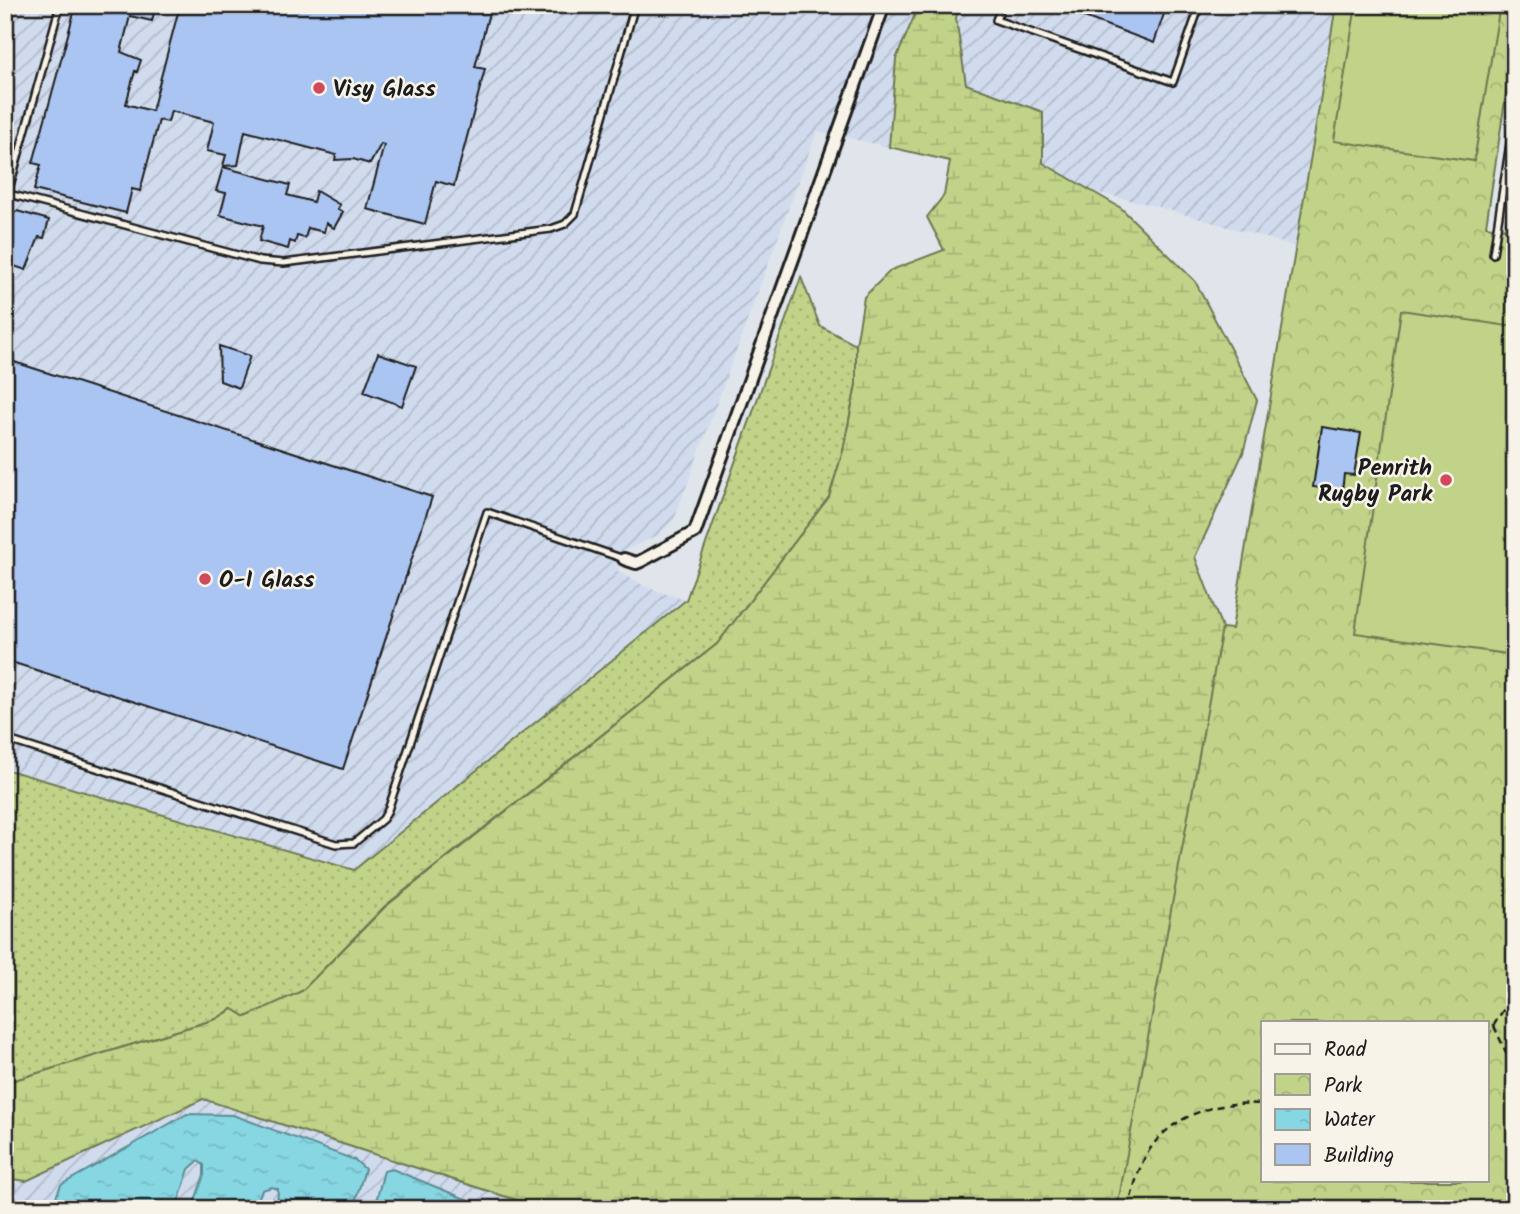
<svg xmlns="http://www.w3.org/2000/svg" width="1520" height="1214" viewBox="0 0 1520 1214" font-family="Kalam,sans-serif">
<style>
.industrial{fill:url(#industrial-furrows)}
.grass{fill:url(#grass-dots);stroke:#6e7852;stroke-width:2}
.wetland{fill:url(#wetland-marsh);stroke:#6e7852;stroke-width:2}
.park{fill:url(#park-crowns);stroke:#6e7852;stroke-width:2;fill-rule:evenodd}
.pitch{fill:#c1d388;stroke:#6e7852;stroke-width:2}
.water{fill:url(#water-ripples);stroke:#5c8c93;stroke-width:2}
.building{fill:#aac5f2;stroke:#1c1c1c;stroke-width:2}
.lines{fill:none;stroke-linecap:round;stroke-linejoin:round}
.service-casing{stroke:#1c1c1c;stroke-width:10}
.minor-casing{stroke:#1c1c1c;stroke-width:16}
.path{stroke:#1c1c1c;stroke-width:2.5;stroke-dasharray:7 5;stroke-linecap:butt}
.service{stroke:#f7f3e8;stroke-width:5}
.minor{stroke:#f7f3e8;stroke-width:10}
.poi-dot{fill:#d1495b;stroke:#f7f3e8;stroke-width:2.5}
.labels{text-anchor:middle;stroke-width:5;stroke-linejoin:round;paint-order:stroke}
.poi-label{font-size:23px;font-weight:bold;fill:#1c1c1c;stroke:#f7f3e8;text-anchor:start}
</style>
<defs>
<pattern id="industrial-furrows" width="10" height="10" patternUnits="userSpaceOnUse" patternTransform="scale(1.75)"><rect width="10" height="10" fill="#d0dbed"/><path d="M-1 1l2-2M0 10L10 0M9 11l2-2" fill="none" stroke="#b2bbcb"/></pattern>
<pattern id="grass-dots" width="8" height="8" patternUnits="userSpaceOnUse" patternTransform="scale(1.75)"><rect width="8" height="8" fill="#c1d388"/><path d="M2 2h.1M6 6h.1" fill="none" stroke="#a5b575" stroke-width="1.8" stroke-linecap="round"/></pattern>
<pattern id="wetland-marsh" width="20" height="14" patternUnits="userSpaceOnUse" patternTransform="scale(1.75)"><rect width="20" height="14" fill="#c1d388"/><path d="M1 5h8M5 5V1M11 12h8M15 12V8" fill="none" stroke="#a5b575"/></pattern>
<pattern id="park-crowns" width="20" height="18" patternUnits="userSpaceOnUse" patternTransform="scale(1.75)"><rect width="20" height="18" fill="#c1d388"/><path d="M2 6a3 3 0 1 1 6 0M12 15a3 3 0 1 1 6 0" fill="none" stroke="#a5b575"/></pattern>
<pattern id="water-ripples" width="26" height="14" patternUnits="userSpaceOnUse" patternTransform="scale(1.75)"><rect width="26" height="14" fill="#87d7e3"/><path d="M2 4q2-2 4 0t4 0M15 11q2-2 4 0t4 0" fill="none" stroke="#74b8c2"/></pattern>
</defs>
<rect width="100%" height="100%" fill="#e0e5eb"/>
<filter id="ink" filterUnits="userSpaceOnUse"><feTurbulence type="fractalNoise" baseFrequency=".0143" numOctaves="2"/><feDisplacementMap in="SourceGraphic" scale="14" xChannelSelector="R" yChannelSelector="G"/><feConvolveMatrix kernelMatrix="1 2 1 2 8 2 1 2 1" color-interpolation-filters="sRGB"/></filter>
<g filter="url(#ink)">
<g class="industrial">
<polygon points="5,5 1335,5 1302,201 1297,247 1148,204 817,131 674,520 658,535 626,550 618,571 648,588 686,600 353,871 5,769"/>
<polygon points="204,1080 545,1209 5,1209 5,1189"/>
</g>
<polygon class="grass" points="801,277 820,326 856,345 856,385 843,451 829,497 717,644 385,906 302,991 246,1017 232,1009 216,1019 5,1083 5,769 354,870 686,600"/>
<polygon class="wetland" points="919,5 960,5 956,18 966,84 1043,112 1043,163 1121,208 1195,281 1257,400 1243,453 1195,557 1222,628 1298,651 1281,987 1118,1209 544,1209 203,1099 26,1181 5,1178 5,1083 216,1019 233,1009 246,1017 302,991 385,907 717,644 829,497 843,451 856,385 856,345 864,297 891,270 944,250 927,217 944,195 950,161 889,147 896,59"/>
<path class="park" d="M1336,5H1515V35L1486,226L1505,229L1515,166V1209H1117L1222,628L1232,629ZM1263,1023H1487V1181H1263Z"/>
<g class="pitch">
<polygon points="1356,5 1500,5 1474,161 1334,141"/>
<polygon points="1401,310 1515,327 1515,655 1355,633"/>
</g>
<g class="water">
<polygon points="187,1114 233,1115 355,1160 365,1169 353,1209 277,1209 278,1189 272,1187 262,1190 254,1209 192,1209 204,1175 204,1165 198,1161 189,1169 176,1209 51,1209 61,1185"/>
<polygon points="392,1169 490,1209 374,1209 384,1171"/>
</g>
<g class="building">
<polygon points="76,5 156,5 152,21 130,16 121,52 141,60 137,72 135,71 126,104 152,111 180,5 491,5 475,67 485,69 454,186 436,181 425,224 367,209 384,145 381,144 370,164 353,159 335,160 336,155 245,131 238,165 223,166 226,155 207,151 214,122 171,111 168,122 159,120 140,191 132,189 126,213 34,190 41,165 33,163"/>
<polygon points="1052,5 1167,5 1154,43"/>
<polygon points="223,167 290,185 287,195 313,202 316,191 340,205 337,209 343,212 334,228 326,223 324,232 308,228 305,238 297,236 295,243 290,241 288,249 259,241 263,226 220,215 226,193 216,191"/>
<polygon points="17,211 49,220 44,238 39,237 26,270 5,263 5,233 10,216"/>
<polygon points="219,346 250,356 239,388 220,381"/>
<polygon points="378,353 416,366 402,406 364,392"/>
<polygon points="5,359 432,497 343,769 5,660"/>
<polygon points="1322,427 1361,433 1354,475 1344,474 1342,491 1313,487"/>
</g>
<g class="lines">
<g class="service-casing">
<g id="service">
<polyline points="1002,5 996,20 1173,82 1200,5"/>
<polyline points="9,194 260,261 284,263 551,229 565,224 575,214 635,5"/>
<polyline points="5,204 60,5"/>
<polyline points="1493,254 1515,111"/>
<polyline points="5,739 336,844 354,843 383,819 388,810 487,512 624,559"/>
</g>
</g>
<g class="minor-casing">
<polyline id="minor" points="624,559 636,563 641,561 695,532 884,5"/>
</g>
<g class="path">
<polyline points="1494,1026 1515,1072"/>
<polyline points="1487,1036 1507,1004 1515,983"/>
<path d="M1128,1209C1133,1191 1137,1173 1145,1157C1168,1115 1218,1100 1263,1104"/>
</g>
<use href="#service" class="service"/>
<use href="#minor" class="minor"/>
</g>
</g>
<g class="poi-dot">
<circle cx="319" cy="88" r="7"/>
<circle cx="1446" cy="480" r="7"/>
<circle cx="205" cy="579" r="7"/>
</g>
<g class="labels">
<g class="poi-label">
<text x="333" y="96">Visy Glass</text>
<text x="1432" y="475" text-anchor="end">Penrith<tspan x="1432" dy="26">Rugby Park</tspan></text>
<text x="219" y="587">O-I Glass</text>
</g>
</g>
<rect width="1520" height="1214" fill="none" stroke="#f7f3e8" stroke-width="28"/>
<rect x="14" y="14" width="1492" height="1186" fill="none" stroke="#1c1c1c" stroke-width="2.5" filter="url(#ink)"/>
<rect x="1261" y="1021" width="228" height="161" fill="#f7f3e8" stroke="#9f9d96" stroke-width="2"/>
<rect x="1275" y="1044" width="35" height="10" fill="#f7f3e8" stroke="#9f9d96" stroke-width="2"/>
<text x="1324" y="1056" font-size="21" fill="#1c1c1c">Road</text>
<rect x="1275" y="1074" width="35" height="21" fill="url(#park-crowns)" stroke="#9f9d96" stroke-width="2"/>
<text x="1324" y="1092" font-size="21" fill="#1c1c1c">Park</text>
<rect x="1275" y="1109" width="35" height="21" fill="url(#water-ripples)" stroke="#9f9d96" stroke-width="2"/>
<text x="1324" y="1126" font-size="21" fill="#1c1c1c">Water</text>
<rect x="1275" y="1144" width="35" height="21" fill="#aac5f2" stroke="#9f9d96" stroke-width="2"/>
<text x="1324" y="1162" font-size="21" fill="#1c1c1c">Building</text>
</svg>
